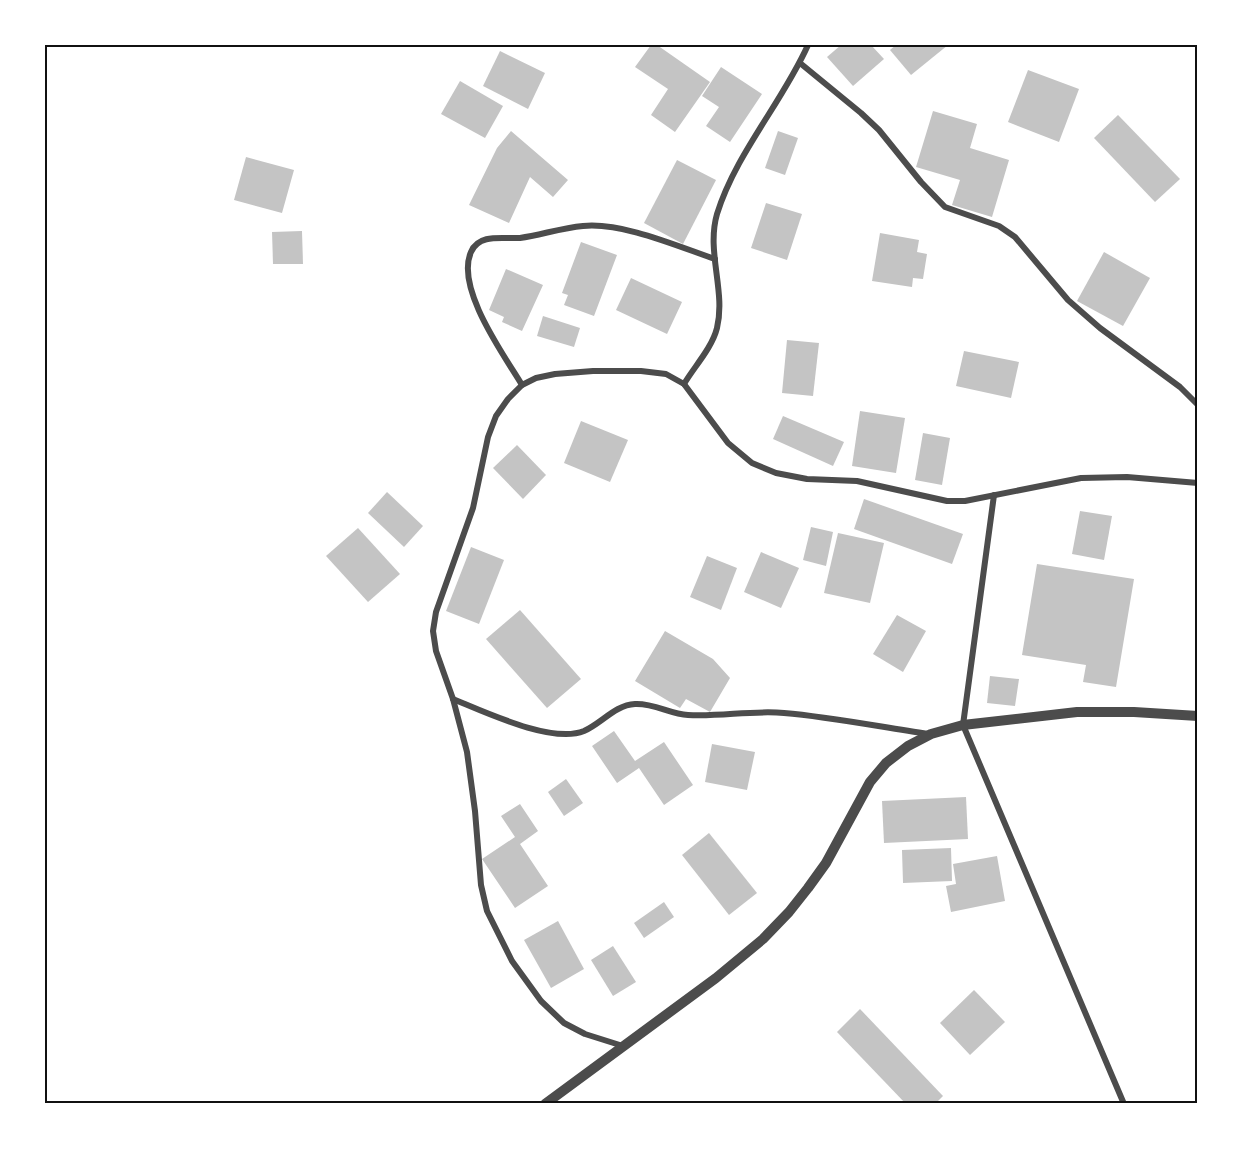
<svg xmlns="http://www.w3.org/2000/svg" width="1243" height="1149" viewBox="0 0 1243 1149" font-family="Cabin,sans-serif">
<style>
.building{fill:#c4c4c4}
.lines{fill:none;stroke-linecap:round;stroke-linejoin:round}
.minor{stroke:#4c4c4c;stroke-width:6}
.tertiary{stroke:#4c4c4c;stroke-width:10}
.neatline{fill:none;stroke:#111;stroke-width:2}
</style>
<rect width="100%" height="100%" fill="#fff"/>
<g class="building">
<polygon points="651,45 657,45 710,82 675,132 651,115 668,89 635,67"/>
<polygon points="841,45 871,45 884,59 853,86 827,57"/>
<polygon points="896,45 948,45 911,75 890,50"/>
<polygon points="500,51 545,73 528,109 483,86"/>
<polygon points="721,67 762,94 730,142 706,126 719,107 702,96"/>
<polygon points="1028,70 1079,89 1059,142 1008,122"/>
<polygon points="460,81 503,106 485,138 441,114"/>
<polygon points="933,111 977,124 970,148 1009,160 992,217 952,205 960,180 916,167"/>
<polygon points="1118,115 1180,179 1155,202 1094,138"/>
<polygon points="511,131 568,180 553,197 530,177 509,223 469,205 497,148"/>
<polygon points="778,131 798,138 785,175 765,168"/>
<polygon points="246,157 294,170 282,213 234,200"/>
<polygon points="677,160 716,180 683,244 644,223"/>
<polygon points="766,203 802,214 787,260 751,248"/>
<polygon points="302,231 303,264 273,264 272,232"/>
<polygon points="880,233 919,240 917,252 927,254 923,279 913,278 912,287 872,281"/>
<polygon points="581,242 617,255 594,316 564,305 568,295 562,293"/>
<polygon points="1104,252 1150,278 1123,326 1077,301"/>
<polygon points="506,269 543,285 522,331 502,322 504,317 489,310"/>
<polygon points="631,278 682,302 667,334 616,310"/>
<polygon points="543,316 580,328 574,347 537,336"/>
<polygon points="787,340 819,343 813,396 782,393"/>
<polygon points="964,351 1019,362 1011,398 956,386"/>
<polygon points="860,411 905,418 896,473 852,466"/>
<polygon points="783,416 844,442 833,466 773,439"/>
<polygon points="581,421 628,440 610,482 564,463"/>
<polygon points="923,433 950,438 942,485 915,480"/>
<polygon points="517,445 546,475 523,499 493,468"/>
<polygon points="387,492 423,526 404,547 368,513"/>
<polygon points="864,499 963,534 952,564 854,529"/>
<polygon points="1080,511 1112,516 1104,560 1072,554"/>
<polygon points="811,527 833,532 826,566 803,560"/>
<polygon points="358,528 400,574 368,602 326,556"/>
<polygon points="838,533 884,543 870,603 824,593"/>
<polygon points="471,547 504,560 479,624 446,611"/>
<polygon points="761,552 799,568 781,608 744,592"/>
<polygon points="707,556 737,568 721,610 690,597"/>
<polygon points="1037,564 1134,579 1116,687 1083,682 1086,665 1022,655"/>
<polygon points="520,610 581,679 547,708 486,639"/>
<polygon points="897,615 926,631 903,672 873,654"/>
<polygon points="665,631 713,659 730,678 710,712 686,699 680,708 635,681"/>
<polygon points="990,676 1019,679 1015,706 987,703"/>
<polygon points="614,731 635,761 664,742 693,785 664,805 639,768 617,783 592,746"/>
<polygon points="712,744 755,752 747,790 705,782"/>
<polygon points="566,779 583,803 564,816 548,792"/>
<polygon points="966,797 968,839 884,843 882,801"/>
<polygon points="520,804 538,831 520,844 548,886 515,908 482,859 515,837 501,816"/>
<polygon points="709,833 757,893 729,915 682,855"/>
<polygon points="951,848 952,881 903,883 902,850"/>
<polygon points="997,856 1005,901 951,912 946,886 956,884 953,864"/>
<polygon points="664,902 674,917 644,938 634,923"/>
<polygon points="558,921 584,969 551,988 524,940"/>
<polygon points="613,946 636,982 613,996 591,960"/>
<polygon points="974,990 1005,1022 970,1055 940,1023"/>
<polygon points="860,1009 943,1096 935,1104 906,1104 837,1032"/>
</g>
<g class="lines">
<g class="minor">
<polyline points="800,63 861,113 879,130 921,182 945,207 999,226 1015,237 1068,300 1100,328 1180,387 1198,405"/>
<path d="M684,384C694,367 712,348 717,328C726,291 706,252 717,214C736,153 782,103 808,45"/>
<path d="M522,385C504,355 455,288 471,252C479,233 503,239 520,238C541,235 561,228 583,226C622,222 677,246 715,259"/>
<polyline points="994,495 963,725 1124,1104"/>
<path d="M453,699C485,712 552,744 584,731C602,723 615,705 635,704C654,703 670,714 688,715C720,717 752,710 784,713C832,717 880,727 928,734"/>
<polyline points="623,1046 585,1034 564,1023 541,1001 512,961 487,911 481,885 475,811 467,752 453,699 436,651 433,631 436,612 473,508 488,437 496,416 508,399 522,385 536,378 555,374 593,371 641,371 666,374 684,384 728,443 752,463 776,473 807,479 857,481 947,501 965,501 1081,478 1127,477 1198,483"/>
</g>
<polyline class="tertiary" points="545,1104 716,978 763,939 789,912 808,888 826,863 870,782 886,763 908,746 931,734 963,725 1077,712 1134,712 1198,716"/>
</g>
<rect width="1243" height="1149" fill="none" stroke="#ffffff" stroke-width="93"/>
<rect x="46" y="46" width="1150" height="1056" class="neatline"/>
</svg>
